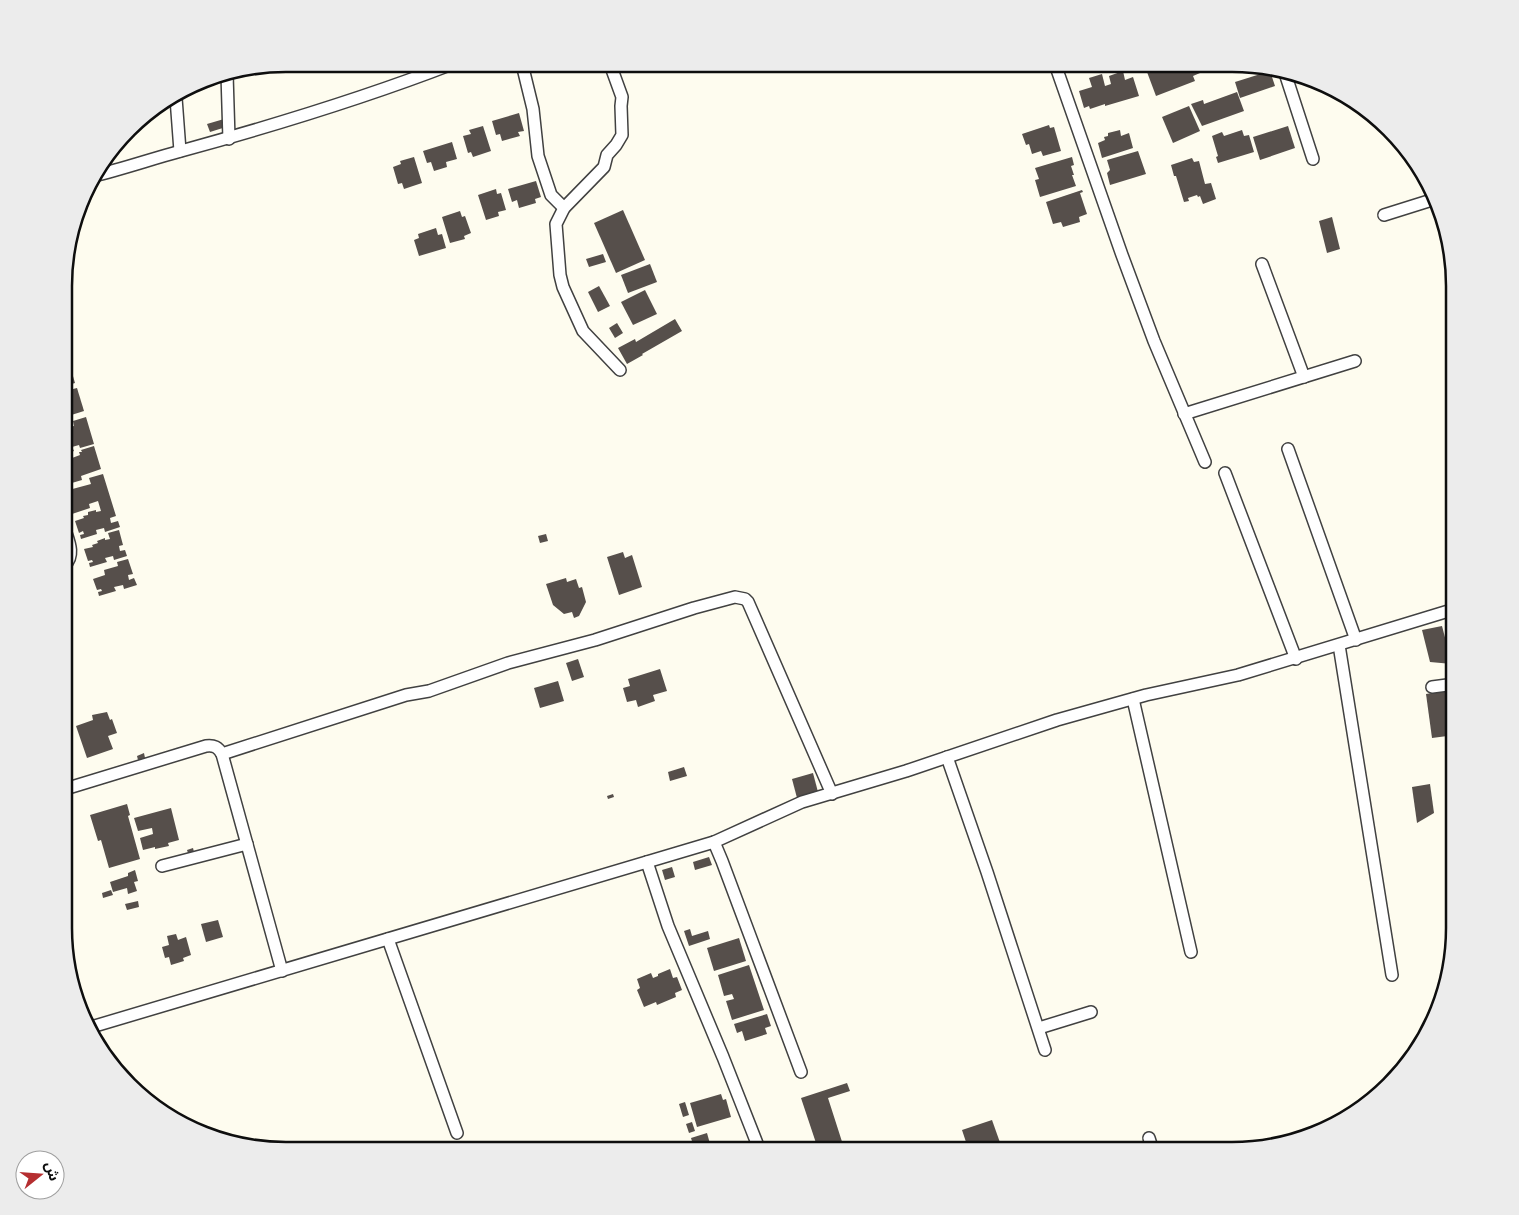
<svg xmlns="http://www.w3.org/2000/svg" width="1519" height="1215" viewBox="0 0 1519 1215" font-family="'Times New Roman','Noto Sans Arabic',serif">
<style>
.building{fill:#564f4b}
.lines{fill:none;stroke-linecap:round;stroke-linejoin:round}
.street-casing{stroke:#414141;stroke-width:14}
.street{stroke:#fff;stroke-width:11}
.rim{fill:none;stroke:#0e0e0e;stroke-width:2.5}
</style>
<rect width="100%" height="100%" fill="#fefcef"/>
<g class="building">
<polygon points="1017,64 1030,64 1030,65 1018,68"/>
<polygon points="1144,64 1204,64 1207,70 1193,76 1195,81 1156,96"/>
<polygon points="1123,71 1125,80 1133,77 1139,96 1105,106 1105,104 1090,109 1089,106 1084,108 1079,91 1092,87 1089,78 1102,74 1105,86 1111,84 1109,76"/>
<polygon points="1270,71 1275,86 1240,98 1235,82"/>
<polygon points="1237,92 1244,111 1202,126 1191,104 1203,100 1204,104"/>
<polygon points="1189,106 1200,131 1173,143 1162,117"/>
<polygon points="519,113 524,131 518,132 520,136 502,141 500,134 496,135 492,121"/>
<polygon points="224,119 226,127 210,132 207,124"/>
<polygon points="1049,125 1050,128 1054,127 1061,151 1043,156 1041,151 1032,154 1029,144 1026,145 1022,134"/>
<polygon points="483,126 491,151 473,157 471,152 468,153 463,136 471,134 469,130"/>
<polygon points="1288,126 1295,148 1260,160 1253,137"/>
<polygon points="1120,130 1121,136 1129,133 1133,148 1102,158 1098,143 1105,140 1104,137 1108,136 1108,133"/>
<polygon points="1242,130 1244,136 1249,135 1254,152 1218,163 1216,157 1218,156 1212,136 1222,132 1224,136"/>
<polygon points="452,142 457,159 446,162 447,167 434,171 431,162 427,163 423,151"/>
<polygon points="1138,151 1146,174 1110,185 1107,173 1110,170 1107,160"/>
<polygon points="414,157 422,183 404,189 402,183 398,184 393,167 401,164 400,161"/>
<polygon points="1072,157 1074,165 1071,166 1074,175 1072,175 1076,186 1040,197 1035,180 1039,179 1035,168"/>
<polygon points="1192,158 1194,162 1199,161 1205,184 1211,183 1216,199 1203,204 1200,196 1198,197 1197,195 1188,198 1189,201 1184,202 1176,176 1174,176 1171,165"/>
<polygon points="536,181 541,197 535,199 536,203 519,208 517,200 512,202 508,189"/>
<polygon points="496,189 497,194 501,193 506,210 498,212 499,216 486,220 478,195"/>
<polygon points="1082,190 1083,192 1080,193 1087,214 1079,217 1080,222 1063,227 1061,222 1053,224 1046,202"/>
<polygon points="623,210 645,260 616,273 594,223"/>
<polygon points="460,211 462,217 465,216 471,233 464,236 465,239 450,243 442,217"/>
<polygon points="1332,217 1340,249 1327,253 1319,221"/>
<polygon points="436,228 438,235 442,234 446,248 419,256 414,240 419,238 418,234"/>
<polygon points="603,254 606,262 589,267 586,259"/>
<polygon points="650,264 657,282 628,293 621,275"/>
<polygon points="599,286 610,306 598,312 588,292"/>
<polygon points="645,290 657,314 633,325 621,302"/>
<polygon points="675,319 682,331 642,354 643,355 627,364 618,348 635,339 636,342"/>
<polygon points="617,323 623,333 615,338 609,328"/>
<polygon points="68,359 75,383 65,386 65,360"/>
<polygon points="77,388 84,411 65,417 65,391"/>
<polygon points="86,417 94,444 80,448 79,445 72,447 74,451 65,454 65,428 74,426 73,421"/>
<polygon points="94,446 101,469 81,476 82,480 65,485 65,462 72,460 72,458 80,455 79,452 82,452 81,450"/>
<polygon points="103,474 116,516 110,518 111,523 118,521 120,527 105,532 104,528 96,530 97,534 81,539 80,535 84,534 83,531 79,533 75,521 84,518 83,516 88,515 88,512 96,510 96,512 101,511 98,501 89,504 90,508 69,515 65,501 65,491 91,484 89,478"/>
<polygon points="119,530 123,545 119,546 120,551 125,550 127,556 114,560 113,556 105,558 107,562 90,567 89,563 93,562 92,560 88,561 84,549 93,547 92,545 98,543 97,541 105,538 105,540 110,539 108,533"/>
<polygon points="546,534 548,541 540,543 538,536"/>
<polygon points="623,552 625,558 632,555 642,587 619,595 607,557"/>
<polygon points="128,559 133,574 128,575 129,580 134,578 137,585 124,589 123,585 114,587 116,591 99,596 98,592 102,591 101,589 97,590 93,579 105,575 104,570 118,566 117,562"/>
<polygon points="566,578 567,582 576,579 579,588 582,587 586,602 579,616 574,618 572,612 564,614 553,605 546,584"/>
<polygon points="65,583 72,603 65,606"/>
<polygon points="1442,626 1452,664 1430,662 1422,630"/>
<polygon points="578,659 584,677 572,681 566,663"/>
<polygon points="660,669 667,691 653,695 655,701 638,707 636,700 627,702 623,688 630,686 628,679"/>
<polygon points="558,681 564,701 540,708 534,688"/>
<polygon points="1455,689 1455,735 1432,738 1426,694"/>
<polygon points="107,712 110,720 112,719 117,733 108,736 113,749 87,758 76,726 93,720 92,715"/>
<polygon points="144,753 145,758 138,760 137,756"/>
<polygon points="684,767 687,776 670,781 668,772"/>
<polygon points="813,773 818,792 797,798 792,779"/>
<polygon points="1430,784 1434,813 1417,823 1412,787"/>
<polygon points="613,794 614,797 608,799 607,796"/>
<polygon points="127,804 130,815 128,816 140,859 109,868 101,840 98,841 90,815"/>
<polygon points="171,808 179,840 168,843 169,846 155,849 155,847 143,850 140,838 153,834 152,828 138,831 134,818"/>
<polygon points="193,848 194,852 188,853 187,850"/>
<polygon points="709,857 712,865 695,870 693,862"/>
<polygon points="672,867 675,877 665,880 662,870"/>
<polygon points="135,870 138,881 134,882 137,891 128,894 127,888 113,892 110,882 128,876 128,873"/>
<polygon points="111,890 113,895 103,898 102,893"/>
<polygon points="138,901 139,907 127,910 125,904"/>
<polygon points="218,920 223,937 206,942 201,924"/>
<polygon points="690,929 692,936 708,931 710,939 689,946 684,931"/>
<polygon points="176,934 178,940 186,937 191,955 183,958 184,961 171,965 169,957 165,958 162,947 169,945 167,936"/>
<polygon points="739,938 746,961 714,971 707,948"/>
<polygon points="749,965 764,1010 732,1020 726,1001 734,999 732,994 724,996 718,975"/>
<polygon points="670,969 673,978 677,977 682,990 675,993 676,997 657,1005 656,1002 644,1007 637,990 640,988 637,979 651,973 653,978 658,976 658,974"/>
<polygon points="767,1014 771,1026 765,1028 767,1034 745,1041 742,1031 737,1033 734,1024"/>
<polygon points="847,1083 850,1091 828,1098 845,1151 794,1151 816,1143 801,1098"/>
<polygon points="721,1094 723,1100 726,1099 731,1117 697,1127 690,1103"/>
<polygon points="685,1102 689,1115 683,1117 679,1104"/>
<polygon points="992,1120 1003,1151 969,1151 962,1130"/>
<polygon points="692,1122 695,1131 689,1133 686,1124"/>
<polygon points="707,1133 712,1151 695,1151 691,1138"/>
</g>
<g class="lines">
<g class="street-casing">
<g id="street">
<polyline points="522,64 533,109 538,156 551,195 564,208"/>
<polyline points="610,64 622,97 621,106 622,135 616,145 607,155 604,167 564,208 556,224 560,275 563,287 583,331 620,370"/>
<polyline points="1055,64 1122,255 1154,341 1205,462"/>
<polyline points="1285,73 1313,159"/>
<polyline points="227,74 229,139"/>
<polyline points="176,98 180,151"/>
<path d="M93,176C123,169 151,159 181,151C272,126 364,98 452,64"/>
<polyline points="1384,215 1435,199"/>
<polyline points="1262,264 1304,377"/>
<polyline points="1184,414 1355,361"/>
<polyline points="1288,449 1356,640"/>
<polyline points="1225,473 1296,659"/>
<path d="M65,565C75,555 69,542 65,530"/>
<polyline points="1339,645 1392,975"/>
<polyline points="1432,687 1455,684"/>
<polyline points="1133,699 1191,952"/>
<polyline points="222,754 282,971"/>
<polyline points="947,757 987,872 1045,1050"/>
<path d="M65,789L206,746C214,745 218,747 222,754L406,695L429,691L508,663L595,640L694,608L735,597L745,599L748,602L832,794"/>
<polyline points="714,842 722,861 801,1072"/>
<polyline points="647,862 668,926 723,1057 760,1151"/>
<polyline points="162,866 247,844"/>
<polyline points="388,939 457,1133"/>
<polyline points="88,1028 714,842 802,802 906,771 1057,720 1146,695 1238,675 1455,609"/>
<polyline points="1039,1028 1091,1012"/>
<polyline points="1149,1138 1153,1151"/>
</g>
</g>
<use href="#street" class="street"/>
</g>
<path d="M0 0H1519V1215H0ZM286 72H1232A214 214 0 0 1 1446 286V928A214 214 0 0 1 1232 1142H286A214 214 0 0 1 72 928V286A214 214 0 0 1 286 72Z" fill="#ececec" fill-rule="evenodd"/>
<path class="rim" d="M286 72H1232A214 214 0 0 1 1446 286V928A214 214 0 0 1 1232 1142H286A214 214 0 0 1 72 928V286A214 214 0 0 1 286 72Z"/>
<g transform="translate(40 1175) rotate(73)"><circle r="24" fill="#ffffff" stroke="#9f9f9f"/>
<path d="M0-4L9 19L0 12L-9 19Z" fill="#b52e30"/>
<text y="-8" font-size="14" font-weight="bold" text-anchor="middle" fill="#0e0e0e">ش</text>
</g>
</svg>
